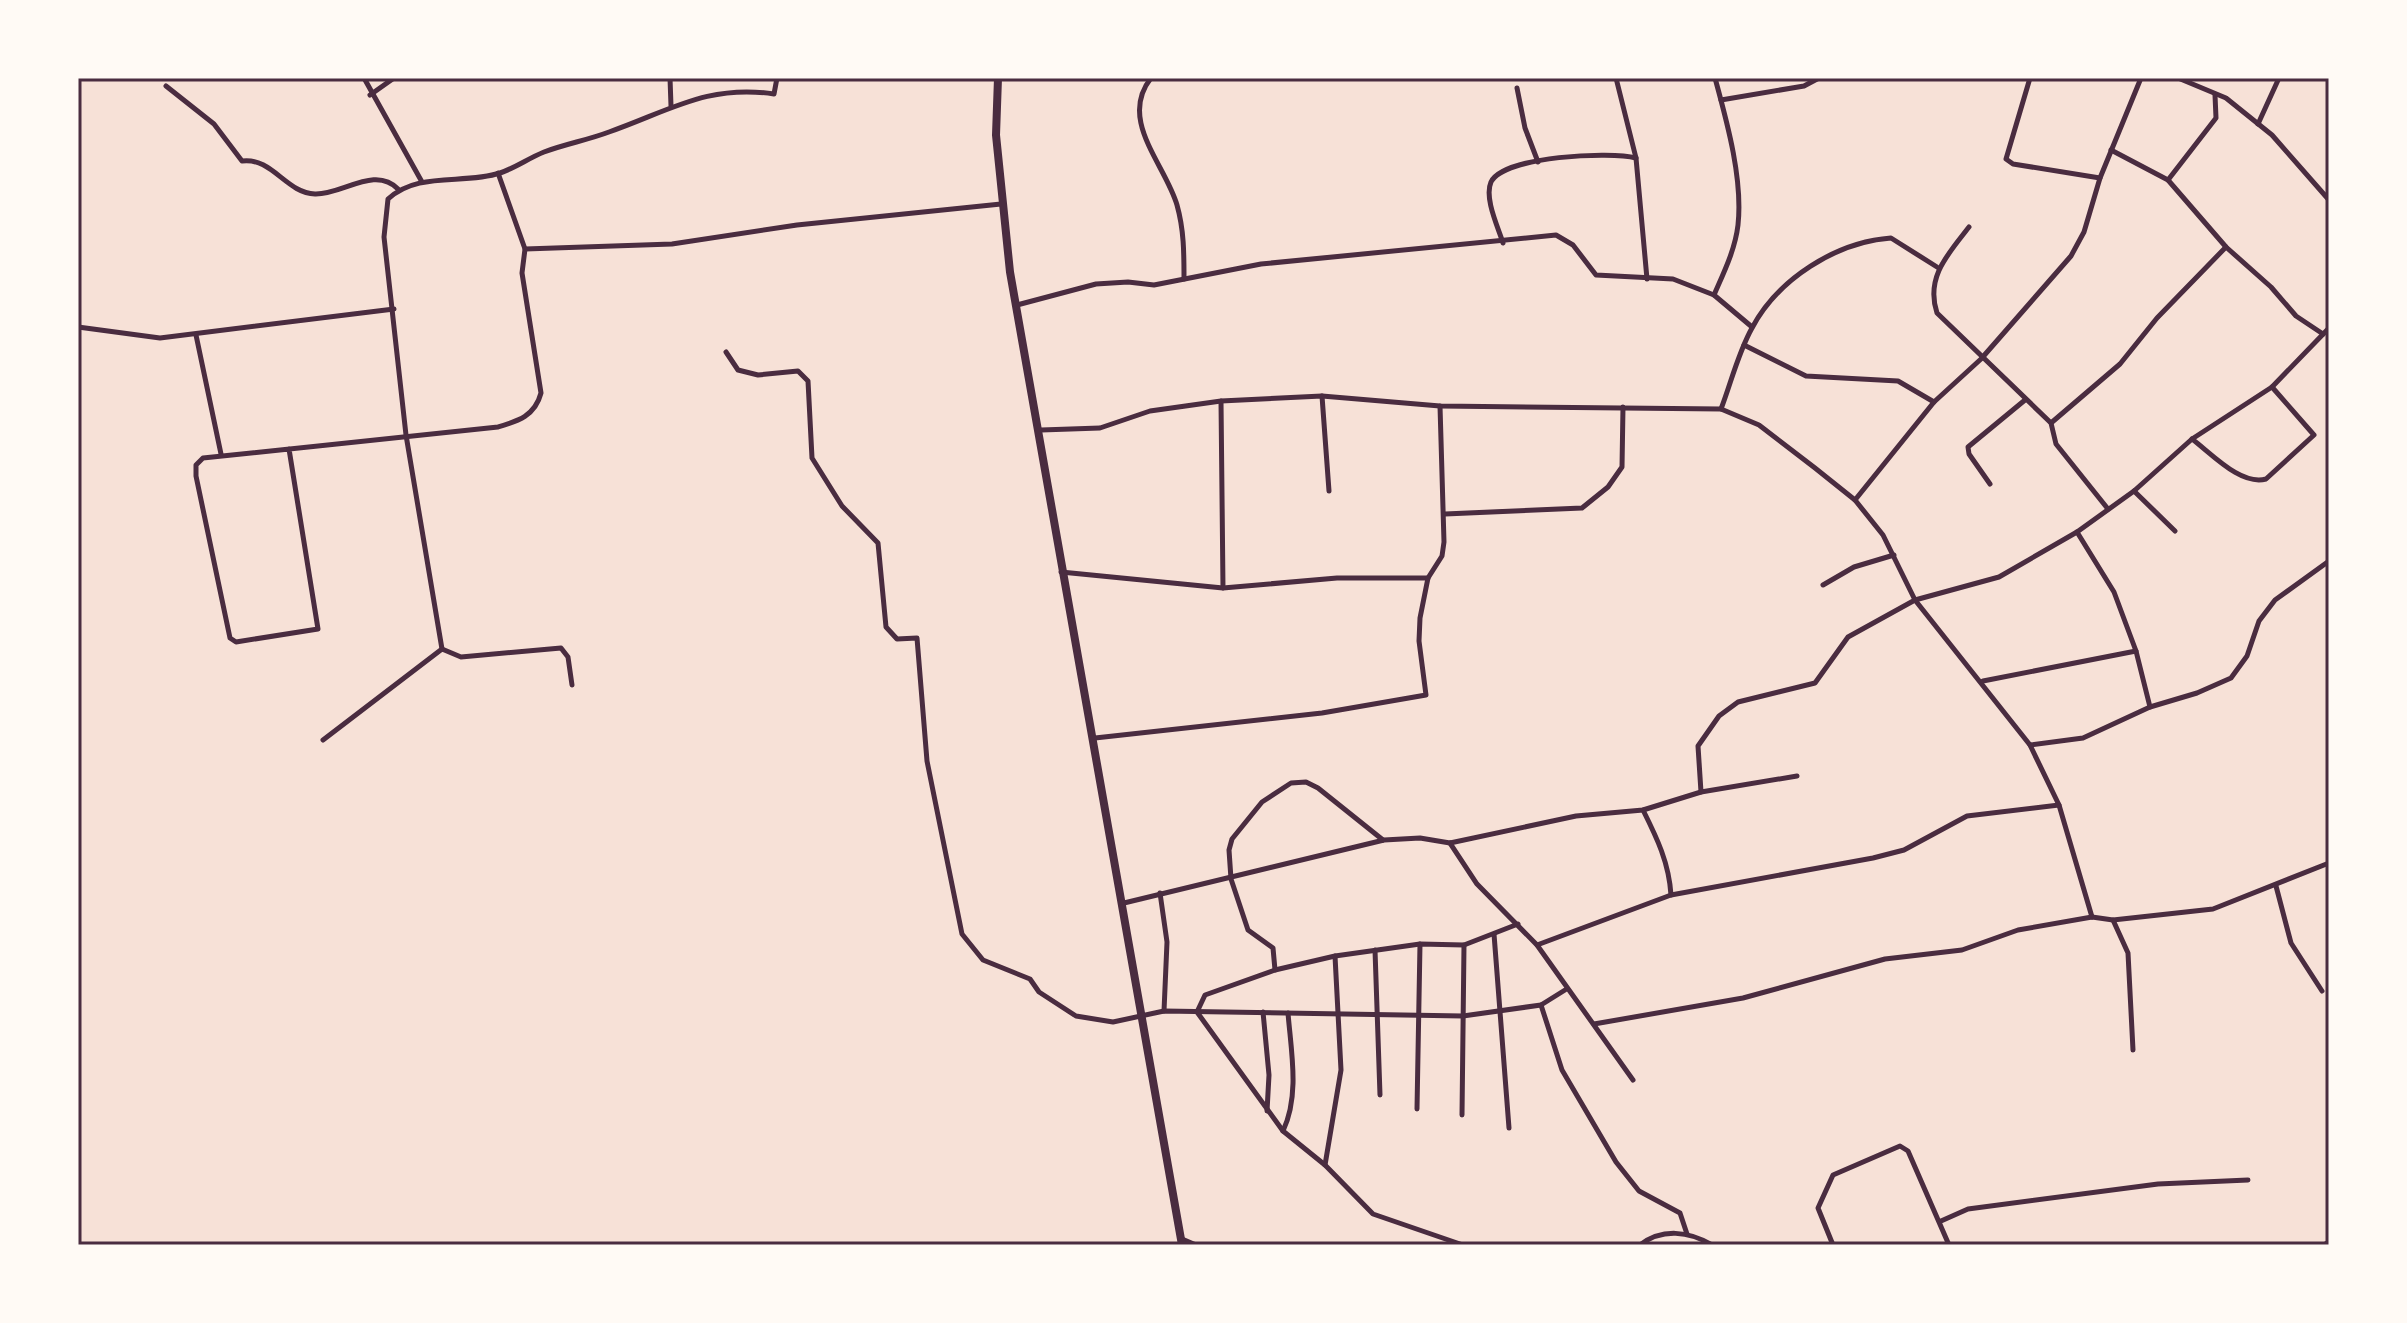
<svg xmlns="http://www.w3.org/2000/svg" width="2407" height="1323" viewBox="0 0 2407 1323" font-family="Arial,sans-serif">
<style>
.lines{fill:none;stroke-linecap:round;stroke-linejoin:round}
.minor{stroke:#4a2c40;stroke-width:5}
.primary{stroke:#4a2c40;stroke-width:8}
.neatline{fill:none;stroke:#4a2c40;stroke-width:3}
</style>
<rect width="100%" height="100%" fill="#f7e1d7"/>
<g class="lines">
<g class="minor">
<polyline points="364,78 422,182"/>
<polyline points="670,78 671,106"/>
<path d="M1151,78C1118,120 1165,164 1177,205C1184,230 1184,253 1184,279"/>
<polyline points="1616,78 1636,158 1647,279"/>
<polyline points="2030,78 2006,159 2013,164 2100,178"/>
<polyline points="2178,78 2226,98 2272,135 2329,200"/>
<path d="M166,86L214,124L242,161C272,157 286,193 315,194C342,195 375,165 398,189"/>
<polyline points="1517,88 1525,128 1538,162"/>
<polyline points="370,95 394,78"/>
<polyline points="1721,100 1804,86 1819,78"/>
<polyline points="2258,124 2279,78"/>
<polyline points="2111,150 2168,180 2226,247 2271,287 2296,316 2323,334"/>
<polyline points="2168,180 2216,118 2215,95"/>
<path d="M1969,227C1949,253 1925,277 1937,313L2051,423L2056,444L2108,509"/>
<path d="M1503,243C1498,227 1484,198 1491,182C1504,156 1611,151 1636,158"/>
<polyline points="525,249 672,244 797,225 1001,204"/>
<path d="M1714,295C1724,272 1735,250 1738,225C1743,179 1727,122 1715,78"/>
<polyline points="1017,305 1096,284 1128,282 1154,285 1261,264 1556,235 1573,245 1596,275 1673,279 1714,295 1752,327"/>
<polyline points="78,327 160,338 394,309"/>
<polyline points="196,335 221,454"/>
<polyline points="1744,345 1806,376 1898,381 1934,402"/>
<polyline points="726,352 738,370 758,375 798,371 808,381 812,458 842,506 878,543 886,627 897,639 917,638 927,761 962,934 983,960 1030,979 1039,992 1076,1016 1113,1022 1164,1011 1463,1016 1541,1005 1565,990"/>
<polyline points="1322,396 1329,491"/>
<polyline points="1221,401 1223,588"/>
<path d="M1721,409C1731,383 1738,353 1752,328C1778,279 1836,242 1891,238L1937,267"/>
<polyline points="2051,423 2120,364 2157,318 2226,247"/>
<polyline points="1041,430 1100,428 1150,411 1221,401 1322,396 1440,406 1721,409 1759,425 1815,468 1855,500 1883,535 1915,600 2030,745 2059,805 2092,917"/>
<path d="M2192,439C2212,454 2241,486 2266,479L2314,435L2272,387"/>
<path d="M289,449L318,629L236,642L230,638L196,476V465L203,458L498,427C518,421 535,416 541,393L522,273L525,249L498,173"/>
<polyline points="1990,484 1969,454 1968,447 2025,400"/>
<polyline points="2134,491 2175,531"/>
<polyline points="1855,500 1934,402 1981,359 2071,256 2084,232 2100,178 2141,78"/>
<polyline points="1445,514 1582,508 1608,487 1622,467 1623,407"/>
<polyline points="2077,532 2114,592 2136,651 2150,707"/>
<polyline points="1061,572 1223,588 1337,578 1428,578"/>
<polyline points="1823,585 1854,567 1894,555"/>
<path d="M442,649L406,435L384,237L388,199C418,171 463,185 500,173C515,168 529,158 544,152C565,144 588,140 609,132C669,111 708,84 774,94L777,78"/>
<polyline points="442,649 461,657 561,648 568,657 572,685"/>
<polyline points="1983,681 2136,651"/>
<polyline points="1095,738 1322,713 1426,695 1419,641 1420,618 1428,578 1442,556 1444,542 1440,406"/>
<polyline points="323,740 442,649"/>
<polyline points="2030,745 2083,738 2150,707 2197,693 2231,678 2247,656 2259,621 2275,600 2329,561"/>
<polyline points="1701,792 1698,746 1719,716 1738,702 1815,683 1848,637 1915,600 1999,577 2077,532 2134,491 2192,439 2272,387 2329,328"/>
<path d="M1643,810C1657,838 1669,863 1671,895"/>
<polyline points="1450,843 1477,884 1537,945 1633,1080"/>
<polyline points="2276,886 2291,943 2322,991"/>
<polyline points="1160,893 1167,942 1164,1011"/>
<polyline points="1124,903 1384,840 1420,838 1450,843 1576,816 1643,810 1701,792 1797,776"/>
<polyline points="2113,920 2128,953 2133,1050"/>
<polyline points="1494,934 1509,1128"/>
<polyline points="1537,945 1671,895 1873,858 1904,850 1967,816 2059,805"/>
<polyline points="1375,950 1380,1095"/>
<polyline points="1275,970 1273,948 1248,930 1231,879 1229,850 1232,839 1262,802 1291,783 1306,782 1318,788 1383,840"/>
<polyline points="1541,1005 1562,1070 1616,1162 1639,1191 1680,1213 1687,1234"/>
<polyline points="1263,1012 1269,1075 1267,1111"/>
<polyline points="1594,1024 1743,998 1885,959 1962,950 2018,930 2092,917 2113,920 2213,909 2329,863"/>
<polyline points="1417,1109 1420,944"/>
<polyline points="1462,1115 1464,945"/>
<path d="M1283,1131C1300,1095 1291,1051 1288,1013"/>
<polyline points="1325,1165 1341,1070 1335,956"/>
<polyline points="1941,1221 1968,1209 2158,1184 2248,1180"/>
<polyline points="1182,1239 1196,1245"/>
<polyline points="1463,1245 1373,1214 1325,1165 1283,1131 1197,1012 1205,995 1275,970 1335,956 1420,944 1464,945 1518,924"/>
<path d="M1640,1245C1662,1228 1689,1231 1712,1245"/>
<polyline points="1833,1245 1818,1208 1833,1175 1900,1146 1908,1151 1949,1245"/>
<polyline points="2324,1245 2329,1242"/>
</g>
<polyline class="primary" points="998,78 996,135 1010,272 1182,1245"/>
</g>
<rect width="2407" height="1323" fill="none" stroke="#fffaf5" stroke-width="160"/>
<rect x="80" y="80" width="2247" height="1163" class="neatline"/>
</svg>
